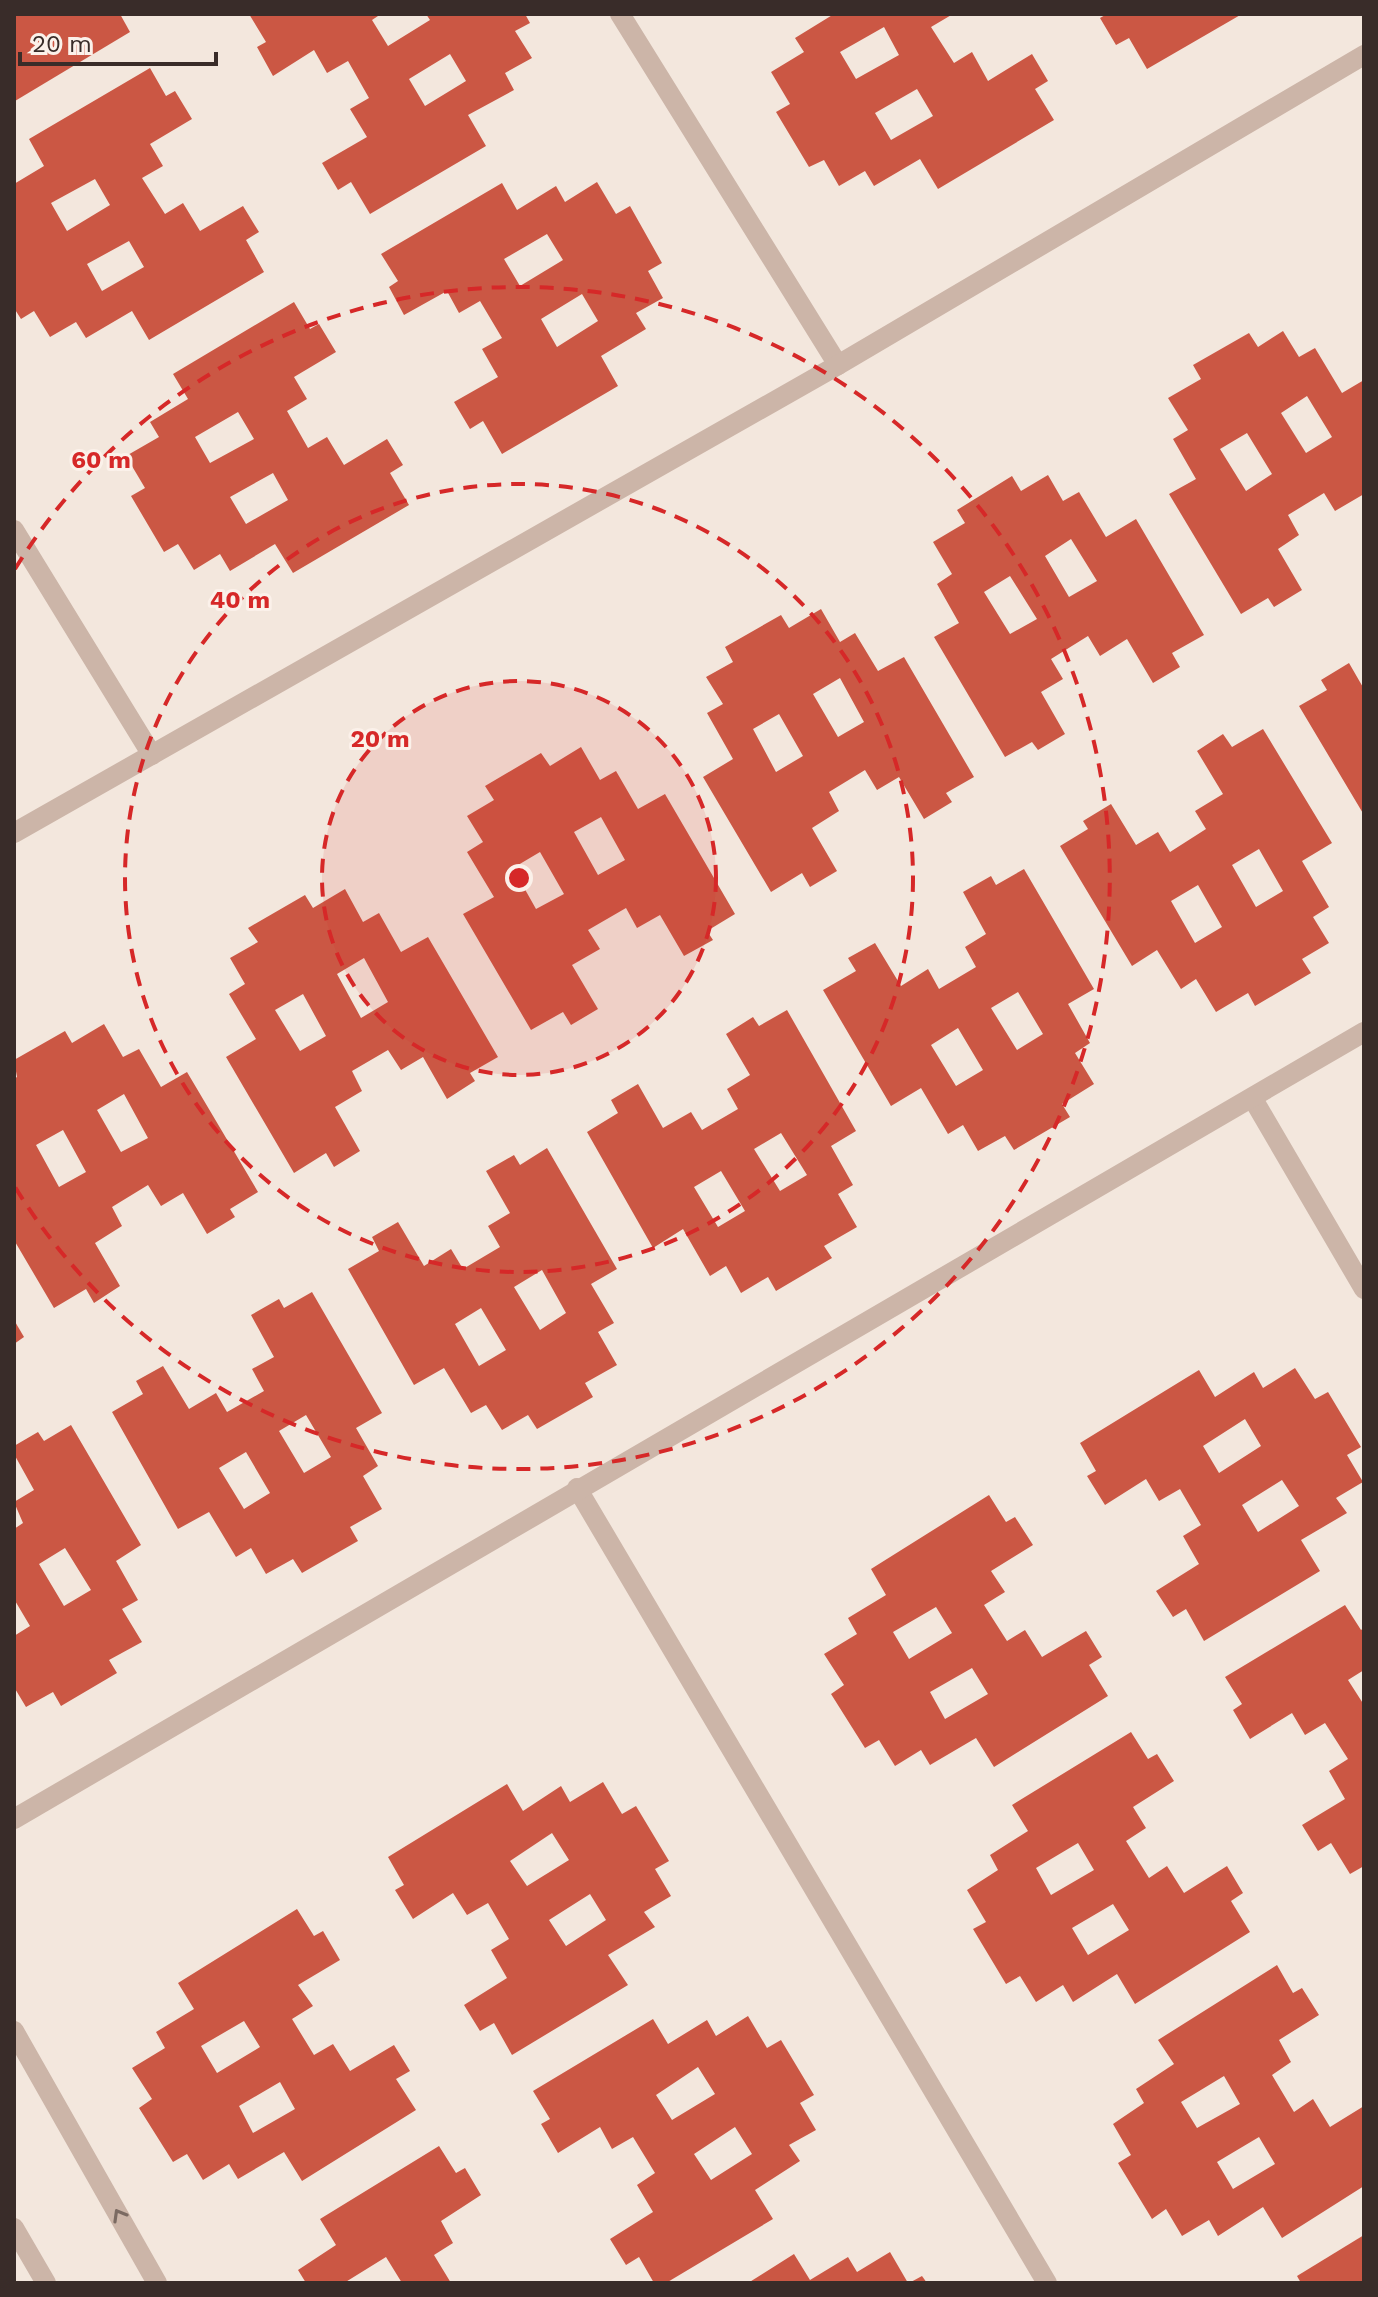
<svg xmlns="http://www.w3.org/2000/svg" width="1378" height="2297" viewBox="0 0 1378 2297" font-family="'Work Sans',sans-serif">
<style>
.building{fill:#cb5744;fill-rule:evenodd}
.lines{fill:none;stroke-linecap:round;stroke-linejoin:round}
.minor{stroke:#ccb5a8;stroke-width:20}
.oneway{stroke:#7b6a62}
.ring{fill:none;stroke:#d62828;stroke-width:4;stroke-dasharray:14 10}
.centre{fill:#d62828;stroke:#fbf1ea;stroke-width:4}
.ring-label{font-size:24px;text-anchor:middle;font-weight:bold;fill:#d62828;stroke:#fbf1ea;stroke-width:6;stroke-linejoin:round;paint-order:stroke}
</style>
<rect width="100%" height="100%" fill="#f3e7dd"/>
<g class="building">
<polygon points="14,14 120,14 130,32 15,101"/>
<path d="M249,14H381L372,20L388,46L430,20L426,14H525L530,23L515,31L532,58L505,73L514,90L468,115L486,146L370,214L351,182L338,190L322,163L367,137L350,109L369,98L348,61L327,73L314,50L273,76L257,47L266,42ZM450,54L466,81L425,106L409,79Z"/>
<path d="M834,14H953L931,27L954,63L972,52L988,81L1032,54L1048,81L1035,89L1054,120L938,189L920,159L874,186L865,171L839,186L824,160L809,167L776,112L790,104L771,72L804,52L795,38ZM884,27L899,55L856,79L840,52ZM917,89L933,116L891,140L875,113Z"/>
<polygon points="1107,14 1242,14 1147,69 1129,38 1116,45 1100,18"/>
<path d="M150,68L166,96L175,91L192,119L150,144L163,166L142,178L165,214L183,203L200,231L243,206L259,232L246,240L264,272L149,340L132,311L86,338L76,322L50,337L34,311L21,319L14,308V184L44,166L29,139ZM95,179L110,205L67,231L51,203ZM129,241L144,267L102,291L87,264Z"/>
<path d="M597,182L616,214L630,206L662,263L648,271L663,298L636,313L646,329L601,356L618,386L502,454L483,421L470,429L454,402L498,377L482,349L502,338L480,301L459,313L447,291L404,315L389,287L398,281L381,254L502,183L517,210L556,186L565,202ZM547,234L563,260L520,286L504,259ZM582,294L598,321L557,347L541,319Z"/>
<path d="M294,302L310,329L319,324L336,352L294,377L307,399L287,411L308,448L327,437L344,465L387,439L403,465L390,473L409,505L293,573L275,544L230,571L220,554L194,570L178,544L164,552L131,496L145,488L126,456L159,437L150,422L188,399L173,374ZM238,412L254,439L210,463L195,437ZM273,473L288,500L246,524L230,497Z"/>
<path d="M1283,331L1299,357L1315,348L1342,393L1364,380V494L1335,511L1324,493L1288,515L1299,535L1278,549L1302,590L1274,607L1268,598L1241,614L1169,494L1196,479L1173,439L1188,430L1168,398L1201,379L1193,365L1249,333L1258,347ZM1307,396L1332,437L1306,453L1281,413ZM1247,433L1272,474L1246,491L1220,449Z"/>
<path d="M1048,475L1063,501L1079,492L1106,537L1136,519L1204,635L1172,653L1180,667L1153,683L1127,639L1100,656L1088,636L1051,659L1063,679L1041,692L1065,734L1038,750L1032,742L1005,757L934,637L959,623L937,584L952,574L933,542L965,523L957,510L1012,476L1021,491ZM1071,539L1097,581L1069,597L1045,556ZM1010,576L1037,619L1010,634L984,592Z"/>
<path d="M821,609L840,642L855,633L878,671L904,657L974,777L946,793L952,802L924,819L899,777L877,790L865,770L829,792L839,811L812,828L837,871L810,887L802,873L771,892L703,777L733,759L707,713L723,704L706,677L733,662L725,647L781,615L789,628ZM840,678L864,722L838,737L813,694ZM779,714L803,756L776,772L753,729Z"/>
<polygon points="1349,663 1364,689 1364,815 1299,706 1327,690 1321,680"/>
<path d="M1263,729L1332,843L1302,861L1329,907L1313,917L1329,943L1302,959L1311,973L1255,1006L1248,993L1216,1012L1196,979L1181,989L1157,950L1132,966L1060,846L1088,829L1083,821L1111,804L1136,845L1158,832L1170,852L1206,829L1195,811L1223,794L1197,751L1223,734L1232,747ZM1259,849L1283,891L1256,907L1232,865ZM1198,885L1222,927L1195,943L1171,901Z"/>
<path d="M581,747L600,780L616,771L638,809L665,794L735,914L707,931L713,940L684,956L660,915L637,928L626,908L588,930L600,949L572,965L598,1009L571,1025L563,1012L531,1030L463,914L494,897L467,852L483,842L467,816L494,800L485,786L541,753L550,766ZM601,817L625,860L598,875L574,832ZM540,852L564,894L536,909L513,868Z"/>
<path d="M1024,869L1094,989L1068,1004L1090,1043L1075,1053L1094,1084L1062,1104L1070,1117L1014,1150L1005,1136L978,1151L963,1125L948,1134L921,1088L891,1106L823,990L856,971L848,958L875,943L901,986L928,969L939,989L976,967L965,947L986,934L963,892L991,876L996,885ZM1018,992L1043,1034L1017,1050L991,1008ZM958,1028L983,1070L956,1086L931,1045Z"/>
<path d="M345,889L363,922L379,913L401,952L428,937L498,1057L470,1073L475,1081L447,1099L423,1057L401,1070L388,1050L352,1071L362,1091L335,1107L360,1151L334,1167L326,1153L294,1173L226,1057L256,1039L229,994L245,984L230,958L258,942L248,928L305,895L313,908ZM364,958L388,1002L361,1018L337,974ZM303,994L326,1036L300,1051L275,1010Z"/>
<path d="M787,1010L856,1131L831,1146L853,1185L838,1194L857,1227L824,1246L832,1258L776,1291L768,1277L741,1293L726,1266L710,1276L683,1229L653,1248L587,1132L618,1113L611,1100L638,1084L663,1128L691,1112L702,1130L738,1109L727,1089L750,1075L726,1034L753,1017L759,1026ZM781,1133L807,1175L780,1191L754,1149ZM721,1171L745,1211L718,1227L694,1187Z"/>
<path d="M104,1024L123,1057L139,1049L161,1087L187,1072L258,1192L230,1209L235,1217L207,1234L183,1193L161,1206L148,1185L112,1207L122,1226L95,1243L120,1286L94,1303L86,1289L54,1308L14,1240V1079L17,1077L14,1060L65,1031L72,1043ZM124,1094L148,1138L121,1152L97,1110ZM63,1130L86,1172L59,1187L36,1145Z"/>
<path d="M547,1148L617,1269L591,1284L614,1323L598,1332L617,1365L585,1383L593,1397L537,1429L528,1415L502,1430L486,1405L471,1413L444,1368L414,1385L348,1269L379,1251L372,1237L398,1222L424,1266L451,1249L463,1269L500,1247L488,1226L510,1213L486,1171L514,1155L520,1165ZM542,1270L566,1313L540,1330L514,1287ZM481,1308L506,1350L479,1366L455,1324Z"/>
<path d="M312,1292L382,1413L356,1428L378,1466L363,1476L382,1509L350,1527L358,1541L302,1573L293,1559L266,1574L251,1548L236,1557L209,1512L178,1529L112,1412L143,1394L136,1381L163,1366L189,1409L216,1393L227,1412L264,1391L252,1369L274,1357L251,1315L279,1299L284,1308ZM306,1415L331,1457L304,1473L279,1431ZM246,1452L270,1493L244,1509L219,1468Z"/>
<polygon points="14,1320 24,1337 14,1344"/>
<path d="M1295,1368L1315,1399L1328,1392L1361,1447L1347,1455L1363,1482L1336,1498L1347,1513L1301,1540L1320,1571L1204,1641L1186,1609L1173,1617L1156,1591L1199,1564L1183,1536L1201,1525L1180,1489L1159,1501L1146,1479L1105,1505L1087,1476L1096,1471L1080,1443L1199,1370L1215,1397L1254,1372L1263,1388ZM1245,1419L1261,1446L1219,1473L1203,1446ZM1282,1480L1299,1506L1258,1532L1242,1505Z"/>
<path d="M71,1425L141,1545L116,1561L138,1600L122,1609L142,1642L109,1660L117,1673L61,1706L53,1692L26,1707L14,1687V1636L30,1626L14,1599V1529L23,1523L14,1502L34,1490L14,1454V1446L38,1432L44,1441ZM65,1548L91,1590L64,1606L39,1564Z"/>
<path d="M989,1495L1006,1522L1015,1517L1033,1545L991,1571L1005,1592L984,1605L1007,1641L1025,1630L1042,1657L1086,1631L1102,1657L1089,1665L1108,1696L994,1767L976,1738L930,1765L921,1750L895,1766L879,1740L865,1748L831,1694L844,1685L824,1654L857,1634L848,1618L886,1595L871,1569ZM936,1607L952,1633L909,1659L893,1632ZM972,1668L988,1694L945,1719L930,1692Z"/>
<polygon points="1345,1605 1361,1630 1364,1628 1364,1670 1348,1680 1364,1705 1364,1866 1350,1874 1331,1843 1318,1851 1302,1825 1345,1799 1329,1771 1348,1759 1325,1723 1305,1735 1292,1713 1250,1739 1233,1710 1242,1704 1225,1677"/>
<path d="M1131,1732L1148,1759L1157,1754L1174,1781L1133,1807L1146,1828L1126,1841L1149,1878L1167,1866L1184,1893L1227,1866L1243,1893L1231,1901L1250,1932L1135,2004L1117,1974L1073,2002L1063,1985L1036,2002L1020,1976L1006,1984L973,1929L986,1922L967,1890L998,1870L990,1855L1028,1831L1012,1805ZM1078,1843L1094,1870L1051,1895L1036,1868ZM1113,1904L1129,1930L1088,1955L1072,1928Z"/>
<path d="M603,1782L622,1814L636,1806L669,1861L655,1869L671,1896L644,1912L655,1927L608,1955L628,1985L512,2055L494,2023L480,2031L464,2005L507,1978L491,1950L509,1939L488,1903L467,1915L453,1893L413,1919L395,1890L404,1885L388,1857L507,1784L523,1811L561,1786L570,1802ZM552,1833L569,1860L527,1886L510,1861ZM590,1894L606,1920L566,1946L549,1920Z"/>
<path d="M297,1909L314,1936L323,1931L340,1960L298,1985L313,2006L292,2019L314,2055L333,2044L350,2071L394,2045L410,2071L396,2079L416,2110L302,2181L284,2152L238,2179L229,2164L203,2180L187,2154L173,2162L139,2108L152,2099L132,2068L165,2048L156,2032L194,2009L178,1983ZM244,2021L260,2047L217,2073L201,2046ZM280,2082L295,2109L253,2133L239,2106Z"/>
<path d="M1277,1965L1293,1993L1302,1988L1319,2015L1279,2040L1291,2062L1272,2075L1294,2112L1313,2099L1330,2127L1364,2106V2186L1282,2238L1263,2207L1218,2236L1209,2220L1182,2236L1166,2209L1152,2219L1118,2163L1131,2155L1113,2124L1144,2103L1136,2089L1174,2064L1158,2040ZM1224,2076L1240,2104L1197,2128L1181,2102ZM1259,2137L1275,2164L1233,2189L1217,2162Z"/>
<path d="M748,2016L767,2048L781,2040L814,2095L800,2103L816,2130L789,2145L800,2161L755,2190L773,2219L666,2283H654L639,2257L626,2265L610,2239L653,2212L637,2185L655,2173L633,2137L612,2149L600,2127L558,2153L541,2124L550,2119L533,2091L653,2019L668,2044L707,2020L716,2036ZM698,2067L715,2094L672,2120L656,2095ZM735,2127L752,2154L711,2180L694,2154Z"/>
<polygon points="439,2146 456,2173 465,2168 481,2195 441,2221 453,2243 434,2255 451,2283 402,2283 386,2257 344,2283 306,2283 298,2270 336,2245 320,2219"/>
<polygon points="1364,2235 1364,2283 1301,2283 1297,2276"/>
<polygon points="890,2252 908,2283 748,2283 794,2254 810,2280 848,2257 857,2272"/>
<polygon points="922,2276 927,2283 909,2283"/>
</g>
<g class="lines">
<g class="minor">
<polyline points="620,14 838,365"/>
<polyline points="14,530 152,755"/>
<polyline points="14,833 838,365 1364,55"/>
<polyline points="1253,1099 1364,1289"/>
<polyline points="577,1488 1047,2283"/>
<polyline points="14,1819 1364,1032"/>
<polyline points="14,2031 157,2283"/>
<polyline points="14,2228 46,2283"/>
</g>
</g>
<defs><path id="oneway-chevron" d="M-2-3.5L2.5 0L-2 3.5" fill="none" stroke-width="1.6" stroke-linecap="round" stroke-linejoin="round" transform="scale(2)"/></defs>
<use class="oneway" href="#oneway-chevron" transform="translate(119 2215) rotate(-120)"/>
<circle cx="519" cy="878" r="197" fill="#d62828" fill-opacity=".12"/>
<g class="ring">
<circle cx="519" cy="878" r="197"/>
<circle cx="519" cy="878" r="394"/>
<path d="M15 569A591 591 0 1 1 15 1187"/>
</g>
<circle cx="519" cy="878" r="12" class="centre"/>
<g class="ring-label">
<text x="101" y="468">60 m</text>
<text x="240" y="608">40 m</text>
<text x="380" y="747">20 m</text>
</g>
<rect width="1378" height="2297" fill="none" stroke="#392c29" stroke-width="32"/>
<path d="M20 52v12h196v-12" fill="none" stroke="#392c29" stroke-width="4"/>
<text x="32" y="52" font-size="24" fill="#392c29" stroke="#fbf1ea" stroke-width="6" paint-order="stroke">20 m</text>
</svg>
